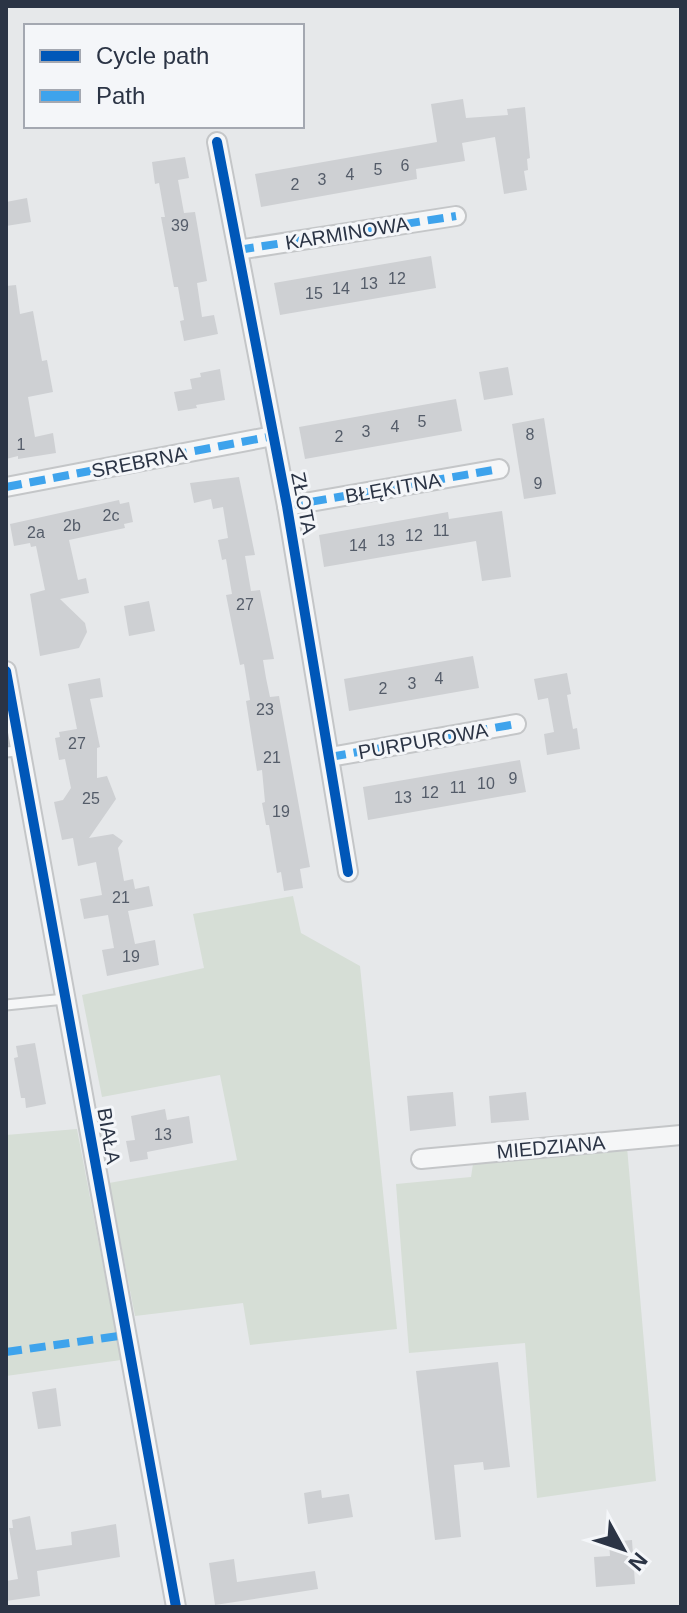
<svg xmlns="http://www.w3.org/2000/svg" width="687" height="1613" viewBox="0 0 687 1613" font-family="Helvetica,sans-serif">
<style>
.green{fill:#d6ded6}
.building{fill:#ced0d3}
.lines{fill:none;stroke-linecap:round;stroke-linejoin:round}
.service-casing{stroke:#c4c6c8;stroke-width:13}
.minor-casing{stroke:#c4c6c8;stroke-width:22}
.service{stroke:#f5f6f7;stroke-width:9}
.minor{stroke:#f5f6f7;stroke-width:18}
.quiet{stroke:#3ea3ec;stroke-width:8;stroke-dasharray:16 8;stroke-linecap:butt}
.cycleway-casing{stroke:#f4f6f9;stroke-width:15}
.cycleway{stroke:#0057b8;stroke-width:10}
.labels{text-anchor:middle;stroke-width:6;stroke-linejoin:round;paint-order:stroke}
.number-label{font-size:16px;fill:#545c69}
.street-label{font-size:20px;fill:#2b3445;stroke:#f4f6f9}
</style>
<rect width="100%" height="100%" fill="#e6e8ea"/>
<g class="green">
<polygon points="293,896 301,933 360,966 397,1329 250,1345 243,1303 135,1316 109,1183 237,1160 220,1075 102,1097 82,995 204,968 193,914"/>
<polygon points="77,1129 121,1360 6,1376 6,1135"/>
<polygon points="627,1147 656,1481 537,1498 525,1343 409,1353 396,1184 471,1177 473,1164"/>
</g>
<g class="building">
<polygon points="463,99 466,118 508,115 507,109 525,107 530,158 527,159 528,170 524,171 527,190 504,194 495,137 462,143 465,161 416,169 417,179 261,207 255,174 437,142 431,104"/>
<polygon points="185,157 189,178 178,180 184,213 195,212 207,281 197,283 202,317 214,315 218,334 184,341 180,321 184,320 181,304 178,287 174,287 161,217 165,217 159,183 155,184 152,162"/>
<polygon points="27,198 31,222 6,226 6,202"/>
<polygon points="431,256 436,288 280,315 274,283"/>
<polygon points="16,285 20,314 33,311 42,361 47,360 53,392 28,397 35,437 53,433 56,453 18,459 18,456 6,459 6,286"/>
<polygon points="508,367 513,395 484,400 479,372"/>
<polygon points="220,369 225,400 196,405 197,408 178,411 174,392 192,389 190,379 201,377 200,373"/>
<polygon points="456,399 462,431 305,459 299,427"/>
<polygon points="544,418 556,494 524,499 512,424"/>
<polygon points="239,477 255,555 245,556 251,591 260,590 274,659 263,660 266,678 270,697 279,696 310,867 300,869 303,888 284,891 281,872 277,873 269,825 266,825 262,803 265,802 262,770 257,771 246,701 250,700 244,664 240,665 226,595 232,594 226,559 222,560 218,540 228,538 223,507 213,509 211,499 194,503 190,483"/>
<polygon points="119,500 120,504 129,502 133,522 124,524 125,528 69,540 78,580 86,578 89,593 60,599 85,623 87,632 79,648 40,656 30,594 45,590 36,546 31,547 30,543 14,546 10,524"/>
<polygon points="502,511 511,577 482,581 476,541 324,567 319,535 448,512 449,519"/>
<polygon points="149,601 155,631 129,636 124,606"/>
<polygon points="473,656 479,688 349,711 344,679"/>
<polygon points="567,673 571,694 567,695 573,729 577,728 580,749 547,755 544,734 554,732 548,698 538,700 534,679"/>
<polygon points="100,678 103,697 90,699 100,747 97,748 97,778 107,776 116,799 89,838 113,834 123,841 118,848 124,881 133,879 135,889 149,886 153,906 128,911 135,944 155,940 159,965 107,976 102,950 114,948 108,915 84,919 80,899 102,895 96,862 78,866 73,838 62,840 54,802 63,800 71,788 65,759 59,760 55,738 60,737 59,732 77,729 68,684"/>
<polygon points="520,760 526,792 368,820 363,787"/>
<polygon points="35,1043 46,1104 26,1108 25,1098 21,1098 14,1058 18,1057 16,1046"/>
<polygon points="453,1092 456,1126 410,1131 407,1096"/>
<polygon points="526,1092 529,1120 491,1123 489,1096"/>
<polygon points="165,1109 167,1120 189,1116 193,1143 147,1152 148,1159 130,1162 126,1141 135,1140 131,1116"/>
<polygon points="498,1362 510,1467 484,1470 483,1462 454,1465 461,1537 435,1540 416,1371"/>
<polygon points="56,1388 61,1426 38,1429 32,1392"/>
<polygon points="321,1490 322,1498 349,1494 353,1517 308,1524 304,1493"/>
<polygon points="30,1516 36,1550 72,1545 71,1532 116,1524 120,1557 37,1571 40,1596 6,1601 6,1581 18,1579 9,1528 13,1528 12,1520"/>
<polygon points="632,1540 635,1584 596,1587 594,1557 610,1556 609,1542"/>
<polygon points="234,1559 237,1582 315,1571 318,1589 215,1605 209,1563"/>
</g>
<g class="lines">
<g class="service-casing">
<g id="service">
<polyline points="6,752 19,751"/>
<polyline points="6,1005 65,999"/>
</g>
</g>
<g class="minor-casing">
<g id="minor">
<polyline points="217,142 287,506 348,872"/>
<polyline points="238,250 456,216"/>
<polyline points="6,487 273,436"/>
<polyline points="287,506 499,469"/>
<polyline points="6,671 176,1607"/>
<polyline points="330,757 516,724"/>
<polyline points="421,1159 681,1135"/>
</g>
</g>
<use href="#service" class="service"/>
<use href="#minor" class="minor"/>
<g class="quiet">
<polyline points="238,250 456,216"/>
<polyline points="6,487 273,436"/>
<polyline points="287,506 499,469"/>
<polyline points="330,757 516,724"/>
<polyline points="6,1352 126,1335"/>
</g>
<g class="cycleway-casing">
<g id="cycleway">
<polyline points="217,142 287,506 348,872"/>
<polyline points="6,671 176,1607"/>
</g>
</g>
<use href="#cycleway" class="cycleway"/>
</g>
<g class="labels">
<g class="number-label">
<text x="405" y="171">6</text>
<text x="378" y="175">5</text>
<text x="350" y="180">4</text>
<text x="322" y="185">3</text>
<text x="295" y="190">2</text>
<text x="180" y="231">39</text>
<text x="397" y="284">12</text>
<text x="369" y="289">13</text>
<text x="341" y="294">14</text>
<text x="314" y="299">15</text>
<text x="422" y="427">5</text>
<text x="395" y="432">4</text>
<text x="366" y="437">3</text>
<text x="530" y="440">8</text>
<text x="339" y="442">2</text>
<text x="21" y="450">1</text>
<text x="538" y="489">9</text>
<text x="111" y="521">2c</text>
<text x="72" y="531">2b</text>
<text x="441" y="536">11</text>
<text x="36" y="538">2a</text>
<text x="414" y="541">12</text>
<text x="386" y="546">13</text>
<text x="358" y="551">14</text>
<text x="245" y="610">27</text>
<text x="439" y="684">4</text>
<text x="412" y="689">3</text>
<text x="383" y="694">2</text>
<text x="265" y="715">23</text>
<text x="77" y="749">27</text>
<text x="272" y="763">21</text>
<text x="513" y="784">9</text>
<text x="486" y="789">10</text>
<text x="458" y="793">11</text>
<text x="430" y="798">12</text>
<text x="403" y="803">13</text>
<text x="91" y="804">25</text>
<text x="281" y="817">19</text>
<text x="121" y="903">21</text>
<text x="131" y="962">19</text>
<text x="163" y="1140">13</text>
</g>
<g class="street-label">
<text transform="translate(347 233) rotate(-9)" y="7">KARMINOWA</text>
<text transform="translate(139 462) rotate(-11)" y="7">SREBRNA</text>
<text transform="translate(393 488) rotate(-10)" y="7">BŁĘKITNA</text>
<text transform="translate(304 503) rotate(79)" y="7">ZŁOTA</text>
<text transform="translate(423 741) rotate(-10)" y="7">PURPUROWA</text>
<text transform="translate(109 1136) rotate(80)" y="7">BIAŁA</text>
<text transform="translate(551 1147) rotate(-5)" y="7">MIEDZIANA</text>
</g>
</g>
<rect width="687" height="1613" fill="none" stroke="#2b3445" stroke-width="16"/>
<rect x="24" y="24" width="280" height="104" fill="#f4f6f9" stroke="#a4a8b1" stroke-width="2"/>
<rect x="40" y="50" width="40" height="12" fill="#0057b8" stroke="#a4a8b1" stroke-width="2"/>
<text x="96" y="64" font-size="24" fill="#2b3445">Cycle path</text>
<rect x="40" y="90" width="40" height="12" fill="#3ea3ec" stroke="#a4a8b1" stroke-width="2"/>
<text x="96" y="104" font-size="24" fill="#2b3445">Path</text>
<g transform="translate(623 1549) rotate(130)" stroke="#f4f6f9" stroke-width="6" paint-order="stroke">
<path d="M0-6L14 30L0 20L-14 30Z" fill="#2b3445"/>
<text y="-12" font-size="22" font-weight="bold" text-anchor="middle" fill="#2b3445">N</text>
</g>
</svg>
